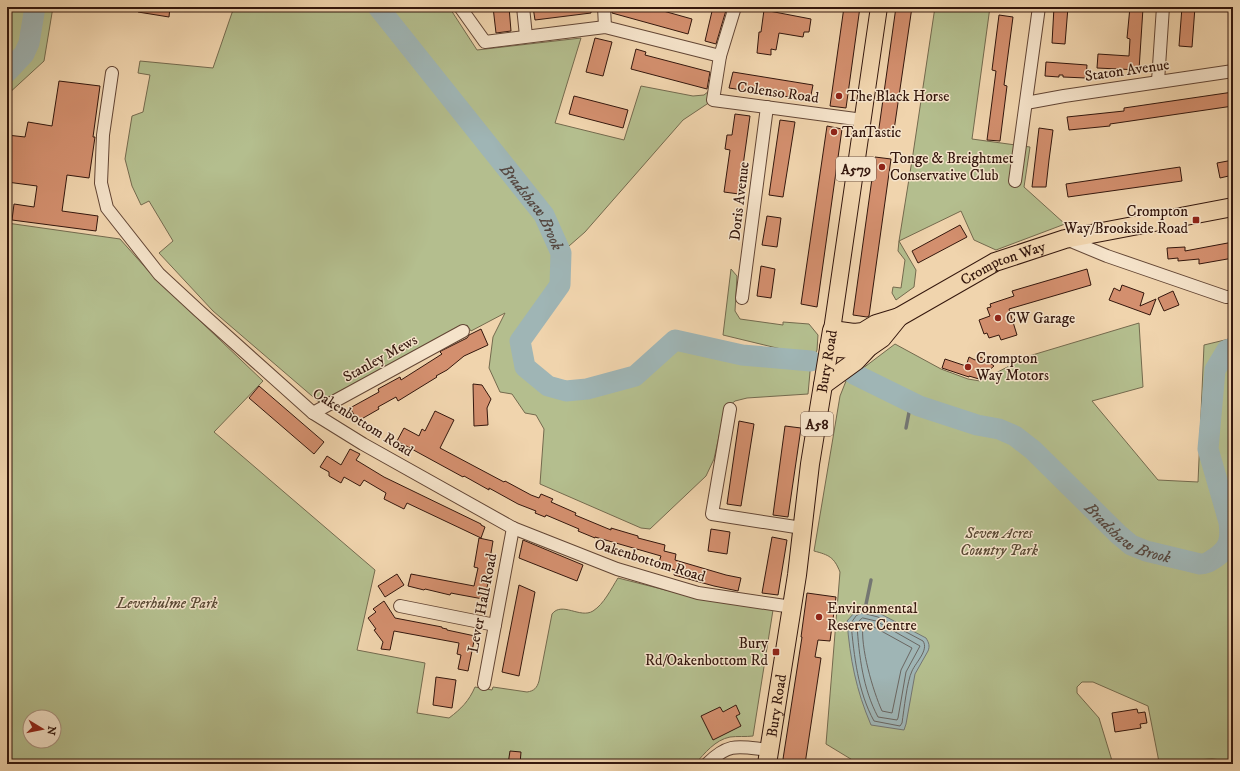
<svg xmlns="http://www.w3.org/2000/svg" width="1240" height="771" viewBox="0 0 1240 771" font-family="'IM FELL DW Pica',serif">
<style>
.green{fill:#b4be8e;stroke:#746a4e;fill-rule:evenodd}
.water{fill:#9fb5b5;stroke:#747672}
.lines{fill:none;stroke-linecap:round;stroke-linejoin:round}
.shore{stroke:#6a6661;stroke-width:1}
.stream{stroke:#747672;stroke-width:3.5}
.river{stroke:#9fb5b5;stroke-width:21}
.building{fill:#d38f6e;stroke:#34170d}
.minor-casing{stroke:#634635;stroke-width:14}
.major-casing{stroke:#34170d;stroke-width:18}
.highway-casing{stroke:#34170d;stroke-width:20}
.minor{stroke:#f5e3ca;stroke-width:12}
.major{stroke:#f0d4ad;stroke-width:16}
.highway{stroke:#f0d4ad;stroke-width:18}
.poi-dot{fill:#8f2418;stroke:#f5e3ca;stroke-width:1.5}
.labels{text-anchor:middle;stroke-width:3;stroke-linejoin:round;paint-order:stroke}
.shield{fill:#f5e3ca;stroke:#6e5446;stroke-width:1}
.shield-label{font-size:14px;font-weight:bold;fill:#34170d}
.street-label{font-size:15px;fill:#34170d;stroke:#f5e3ca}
.poi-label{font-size:15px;fill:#34170d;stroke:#f5e3ca;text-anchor:start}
.park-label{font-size:15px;font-style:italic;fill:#5a4934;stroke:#f5e3ca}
.water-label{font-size:16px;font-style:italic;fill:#54463f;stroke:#f5e3ca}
</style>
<rect width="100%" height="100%" fill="#f0d4ad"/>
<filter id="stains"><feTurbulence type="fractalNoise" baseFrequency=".005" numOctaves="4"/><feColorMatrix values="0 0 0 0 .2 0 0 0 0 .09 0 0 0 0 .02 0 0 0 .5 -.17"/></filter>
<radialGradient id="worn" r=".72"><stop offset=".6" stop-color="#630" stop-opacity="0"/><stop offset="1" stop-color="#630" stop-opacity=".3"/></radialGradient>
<g class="green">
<polygon points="7,7 53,7 44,61 7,95"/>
<polygon points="234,7 449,7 477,50 581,38 555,123 624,140 641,86 693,96 704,95 715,86 713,100 683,120 585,232 561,253 560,285 520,341 525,367 548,386 566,391 587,389 635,376 675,340 742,355 811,361 808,394 747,398 735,401 725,409 714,459 706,476 650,529 641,528 540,484 544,429 536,415 525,413 512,394 500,392 489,368 493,337 505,313 471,331 467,325 319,402 213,311 159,253 173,241 149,201 141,205 132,186 125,159 132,116 143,112 150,75 138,73 140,61 213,68"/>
<polygon points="935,7 990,7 972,139 1030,147 1024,187 1065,224 996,250 974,240 961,211 899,241 916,270 914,287 896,300 892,293 893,287 901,288 905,260 898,251 899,241 913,154"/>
<path d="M7,223L120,239L152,275L263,381L214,432L375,570L357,650L425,663L417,713L449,718C461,709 469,701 475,687L492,690L493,687L527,692C534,691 537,688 539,681L552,614C562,601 580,619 593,611C604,604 611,589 618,578L701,599L773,610L753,736C746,737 737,736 730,737C715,740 705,753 695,764H7ZM30,717H54V741H30Z"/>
<polygon points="731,269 737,276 735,311 740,319 783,325 783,322 809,324 818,335 817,350 814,357 723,335"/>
<path d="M1139,323L1143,387L1092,401L1158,480L1198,482L1204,345L1233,338V761L1212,759L1159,762L1148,706L1093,682H1082L1077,687V693L1099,718L1113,764H859L826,744L840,572C834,557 829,555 814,551L840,396L846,381L895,344L941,369L968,379L980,381L1029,356Z"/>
</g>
<path class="water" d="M862,609L879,613L926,638C929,643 930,646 928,651L915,674L906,724L904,730L871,725C856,690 850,659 847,621L854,613Z"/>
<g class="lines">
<g class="shore">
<path d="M862,613L878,617L923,641C929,650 916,662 912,671C907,681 904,710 902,723L900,726L874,721C858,692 854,656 851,623L856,616Z"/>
<path d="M863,618L876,621L920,646L906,672L898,718L897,720L878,717C863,689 859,656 857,625L860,620Z"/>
<path d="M863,625L874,627L912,648L901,670L892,713L882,711C873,691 860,647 863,625Z"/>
</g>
<g class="stream">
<polyline points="906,428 911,402"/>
<polyline points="865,609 871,580"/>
</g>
<g class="river">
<path id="s1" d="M378,7L544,215L561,253L560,285L520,341L525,367L548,386L566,391L587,389L635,376L675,340L742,355L811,361"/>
<polyline points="7,72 24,54 29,43 35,7"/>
<path id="s2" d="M854,374L919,406L977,425L999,429L1015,436L1033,450L1118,534L1131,545L1146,551L1200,564C1206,564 1209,562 1215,558C1230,548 1231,539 1229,522L1208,449L1215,370L1227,350L1233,348"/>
</g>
</g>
<g class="building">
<polygon points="138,7 170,7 169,17 138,12"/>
<polygon points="493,7 509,7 511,31 496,33"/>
<polygon points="533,7 591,7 591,13 535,20"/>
<polygon points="612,7 649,7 692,19 688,34 612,13"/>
<polygon points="713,7 727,7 716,44 705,41"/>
<polygon points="844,7 860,7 846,108 830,106"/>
<polygon points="896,7 912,7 893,137 878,135"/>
<polygon points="1054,7 1068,7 1065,44 1052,43"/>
<polygon points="1130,7 1143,8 1139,70 1097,68 1098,54 1129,56 1130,39 1127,38"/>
<polygon points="1182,7 1195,7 1192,47 1179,46"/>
<polygon points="764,10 811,19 809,32 804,32 803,37 779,33 776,50 771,49 771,55 757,53 759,32 761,32"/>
<polygon points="999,15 1013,17 1004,85 1007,86 1000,141 987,140 996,71 992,70"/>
<polygon points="595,38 612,42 603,76 586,72"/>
<polygon points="636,49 646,52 645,55 710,72 707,89 631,69"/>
<polygon points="1046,62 1087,65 1086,78 1063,77 1063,75 1059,75 1059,77 1045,76"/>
<polygon points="733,72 813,85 810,100 729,88"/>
<polygon points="59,81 100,86 93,137 95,137 89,178 67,175 62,211 98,216 96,231 12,220 14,204 34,207 37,186 7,182 7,135 25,137 28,122 52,126"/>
<polygon points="1233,92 1233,106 1110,124 1110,126 1069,130 1067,117 1124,111 1124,108"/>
<polygon points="574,96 628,110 623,128 569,114"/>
<polygon points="735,114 750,116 739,194 724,192 730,150 725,149 727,135 732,135"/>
<polygon points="780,120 795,122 783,197 769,195"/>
<polygon points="827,126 842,129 817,307 801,304"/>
<polygon points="1039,128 1053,130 1049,160 1046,187 1032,187"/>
<polygon points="875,157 891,159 869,316 867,317 853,315"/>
<polygon points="1233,160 1233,175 1220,178 1217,163"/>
<polygon points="1180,167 1182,181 1068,197 1066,184"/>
<polygon points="767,216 781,218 777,247 762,245"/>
<polygon points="960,225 967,237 918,263 912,251"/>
<polygon points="1233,242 1233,258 1199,264 1199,259 1178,261 1178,258 1168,259 1167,248 1185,247 1185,251"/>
<polygon points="761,266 775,269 771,298 757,296"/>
<polygon points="1087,269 1091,285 1009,309 1017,335 1001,340 999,335 989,338 987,333 984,334 979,320 990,316 987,308 991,307 990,304 1014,296 1012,291"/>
<polygon points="1122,285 1144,293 1140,306 1156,299 1150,315 1109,300 1114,288 1120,291"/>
<polygon points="1173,291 1179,305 1164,311 1158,298"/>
<polygon points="481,329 488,345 464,356 447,370 436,376 437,377 398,401 396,397 378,407 379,409 358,421 350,408 379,392 378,389 400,377 401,380 442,354 440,352 441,351 467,338 469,335"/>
<polygon points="969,357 975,360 981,357 994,366 979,379 969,376 969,377 942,368 945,359 966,366"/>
<polygon points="473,384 482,385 491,399 487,408 488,425 474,426"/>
<polygon points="259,386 324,442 314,454 249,398"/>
<polygon points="435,411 454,420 440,448 504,482 505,481 531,495 539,498 541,494 553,499 551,502 576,513 575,515 611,530 611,528 638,536 638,538 665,545 664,551 676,554 675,560 726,575 741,578 738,591 714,586 674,575 675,570 658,565 661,556 595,537 595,538 578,531 579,529 546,515 545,517 535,513 536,511 518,504 489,488 489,490 464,476 463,477 397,441 404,428 419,436 422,429 425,431"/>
<polygon points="739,421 754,424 741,506 727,504"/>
<polygon points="785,426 801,428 788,517 773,515"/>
<polygon points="350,449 360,454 356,460 384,477 481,524 481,525 485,527 481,538 407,503 404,509 384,499 386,493 364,480 360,486 344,477 341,483 329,476 329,472 320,467 327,456 341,465"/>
<polygon points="711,529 730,532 727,554 708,551"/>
<polygon points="772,537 787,540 778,595 762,593"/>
<polygon points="479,538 493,541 490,559 491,560 486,583 488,584 483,599 456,594 451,593 450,595 425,589 424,590 408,586 411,574 474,586 478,568 474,567"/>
<polygon points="523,540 583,565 577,581 519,558"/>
<polygon points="397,574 404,585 385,597 378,586"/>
<polygon points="519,585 535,592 519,676 502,672"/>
<polygon points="807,593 836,597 830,641 818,640 815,657 821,658 805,764 795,764 783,759 802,637 801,637"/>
<polygon points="384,601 395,618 442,627 442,628 447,629 447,630 475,636 468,671 458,669 461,655 457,654 459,643 394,631 390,650 381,649 383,642 374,630 376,629 368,618 376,612 373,609"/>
<polygon points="436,677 456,680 452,708 433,705"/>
<polygon points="736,705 740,714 736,716 741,726 713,740 701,716 720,707 723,712"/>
<polygon points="1137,709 1138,713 1145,712 1147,723 1140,724 1141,728 1115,732 1112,713"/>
<polygon points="510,751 521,752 520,764 508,764"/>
</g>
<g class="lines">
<g class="minor-casing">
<g id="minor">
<polyline points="460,7 485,42 605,27 720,56"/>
<polyline points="523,7 526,36"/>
<polyline points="604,7 605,27"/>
<polyline points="735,7 720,56 713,100 863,120"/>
<polyline points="112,73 103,135 101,183 107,208 159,274 199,311 313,413 363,444 513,528 617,569 698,593 792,607"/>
<polyline points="1158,81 1163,7"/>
<polyline points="1026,103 1064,96 1233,71"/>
<polyline points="1015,181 1039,7"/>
<polyline points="1066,239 1107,256 1226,297 1233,297"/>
<polyline points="742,298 767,107"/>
<polyline points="730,409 712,514 802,528"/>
<polyline points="313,413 463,331"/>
<polyline points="400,606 495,625"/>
<polyline points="484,684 513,528"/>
<path d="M707,764C730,741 740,747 769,750"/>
</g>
</g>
<g class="major-casing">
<polyline id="major" points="832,330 879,7"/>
</g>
<g class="highway-casing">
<g id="highway">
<polyline points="829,347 851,349 869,347"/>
<polyline points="823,385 856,361 869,347 882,338 899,317"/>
<path id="s3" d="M767,764L797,575L810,464L832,330L854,333L863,332L876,324L899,317L995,262L1065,239L1233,207"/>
</g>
</g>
<use href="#minor" class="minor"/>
<use href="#major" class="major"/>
<use href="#highway" class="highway"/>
</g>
<g class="poi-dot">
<circle cx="839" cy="96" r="4"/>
<circle cx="834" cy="132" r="4"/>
<circle cx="882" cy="167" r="4"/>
<rect x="1192" y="216" width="8" height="8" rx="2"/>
<circle cx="998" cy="318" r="4"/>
<circle cx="968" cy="367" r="4"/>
<circle cx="819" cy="617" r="4"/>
<rect x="772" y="648" width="8" height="8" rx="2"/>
</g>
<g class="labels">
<g class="shield">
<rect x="836" y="157" width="40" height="24" rx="3"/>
<rect x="801" y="412" width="32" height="24" rx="3"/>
</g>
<g class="shield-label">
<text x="856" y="174">A579</text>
<text x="817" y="429">A58</text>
</g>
<g class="street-label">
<text transform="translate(1127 70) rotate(-8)" y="5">Staton Avenue</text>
<text transform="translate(778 92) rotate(8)" y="5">Colenso Road</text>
<text transform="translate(739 201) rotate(-83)" y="5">Doris Avenue</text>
<text dy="5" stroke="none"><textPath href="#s3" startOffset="627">Crompton Way</textPath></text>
<text transform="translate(380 358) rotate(-29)" y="5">Stanley Mews</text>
<text dy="5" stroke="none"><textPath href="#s3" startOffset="407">Bury Road</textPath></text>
<text transform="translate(363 422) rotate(32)" y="5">Oakenbottom Road</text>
<text transform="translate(650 560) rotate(17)" y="5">Oakenbottom Road</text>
<text transform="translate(482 603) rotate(-79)" y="5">Lever Hall Road</text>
<text dy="5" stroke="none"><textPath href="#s3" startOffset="59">Bury Road</textPath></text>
</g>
<g class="poi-label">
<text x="847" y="101">The Black Horse</text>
<text x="842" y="137">TanTastic</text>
<text x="890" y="163">Tonge &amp; Breightmet<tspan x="890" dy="17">Conservative Club</tspan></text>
<text x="1188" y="216" text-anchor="end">Crompton<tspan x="1188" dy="17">Way/Brookside Road</tspan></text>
<text x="1006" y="323">CW Garage</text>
<text x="976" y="363">Crompton<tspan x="976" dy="17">Way Motors</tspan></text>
<text x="827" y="613">Environmental<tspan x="827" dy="17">Reserve Centre</tspan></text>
<text x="768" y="648" text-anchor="end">Bury<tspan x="768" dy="17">Rd/Oakenbottom Rd</tspan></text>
</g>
<g class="park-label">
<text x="999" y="538">Seven Acres<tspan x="999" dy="17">Country Park</tspan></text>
<text x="167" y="608">Leverhulme Park</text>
</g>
<g class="water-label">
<text dy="6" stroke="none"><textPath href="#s1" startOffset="253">Bradshaw Brook</textPath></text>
<text dy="6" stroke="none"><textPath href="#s2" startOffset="324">Bradshaw Brook</textPath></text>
</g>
</g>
<rect width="1240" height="771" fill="none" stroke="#f0d4ad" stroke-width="24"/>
<rect x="8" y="8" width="1224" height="755" fill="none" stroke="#34170d" stroke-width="2"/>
<rect x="12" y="12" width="1216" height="747" fill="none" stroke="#34170d"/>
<g transform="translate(42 729) rotate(100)"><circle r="19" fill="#f5e3ca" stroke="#a8917e"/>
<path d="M0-3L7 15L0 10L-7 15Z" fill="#8f2418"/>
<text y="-6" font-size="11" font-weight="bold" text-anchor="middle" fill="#34170d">N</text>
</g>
<rect width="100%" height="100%" filter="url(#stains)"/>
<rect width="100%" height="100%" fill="url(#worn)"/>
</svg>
